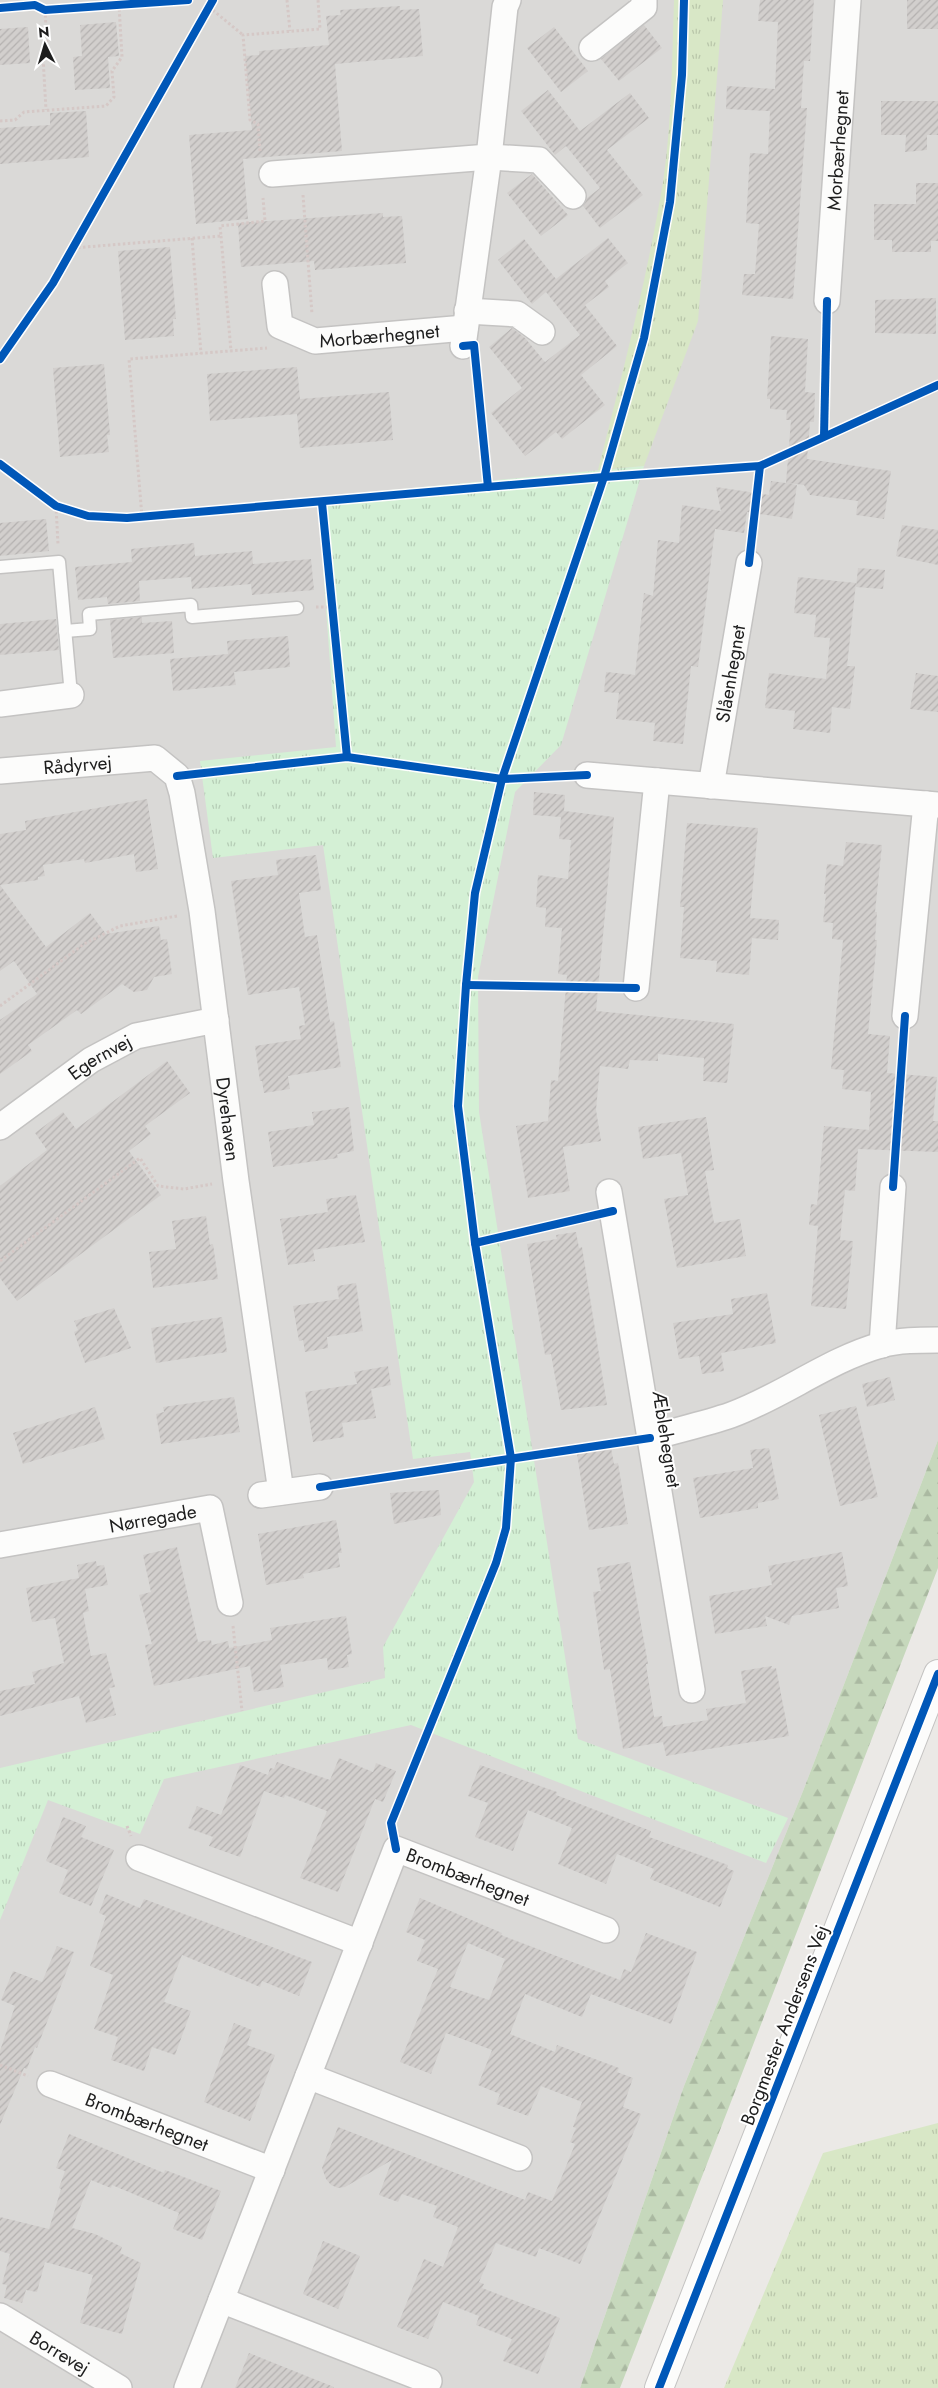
<svg xmlns="http://www.w3.org/2000/svg" width="938" height="2388" viewBox="0 0 938 2388" font-family="Jost,sans-serif">
<style>
.residential{fill:#dad9d7}
.grass{fill:url(#grass-tufts)}
.forest{fill:url(#forest-firs)}
.park{fill:url(#park-tufts)}
.building{fill:url(#building-hatch);fill-rule:evenodd}
.lines{fill:none;stroke-linecap:round;stroke-linejoin:round}
.service-casing{stroke:#c4c3c2;stroke-width:15}
.minor-casing{stroke:#c4c3c2;stroke-width:28}
.tertiary-casing{stroke:#c4c3c2;stroke-width:30}
.path{stroke:#d5c8c6;stroke-width:3;stroke-dasharray:2.5 2.5;stroke-linecap:butt}
.service{stroke:#fcfcfb;stroke-width:12}
.minor{stroke:#fcfcfb;stroke-width:25}
.tertiary{stroke:#fcfcfb;stroke-width:28}
.cycleway-casing{stroke:#fff;stroke-width:11}
.cycleway{stroke:#0057b8;stroke-width:8}
.labels{text-anchor:middle;stroke-width:4;stroke-linejoin:round;paint-order:stroke}
.street-label{font-size:19px;fill:#1d1d1d;stroke:#fff}
</style>
<defs>
<pattern id="grass-tufts" width="24" height="20" patternUnits="userSpaceOnUse" patternTransform="scale(1.25)"><rect width="24" height="20" fill="#d8e7c6"/><path d="M3 7l-1-3M5 7V3M7 7l1-3M15 17l-1-3M17 17v-4M19 17l1-3" fill="none" stroke="#b9c6aa"/></pattern>
<pattern id="forest-firs" width="22" height="20" patternUnits="userSpaceOnUse" patternTransform="scale(1.25)"><rect width="22" height="20" fill="#c6d8bc"/><path d="M5 1l3.5 6h-7zM16 11l3.5 6h-7z" fill="#aab9a1"/></pattern>
<pattern id="park-tufts" width="24" height="20" patternUnits="userSpaceOnUse" patternTransform="scale(1.25)"><rect width="24" height="20" fill="#d4f0d5"/><path d="M3 7l-1-3M5 7V3M7 7l1-3M15 17l-1-3M17 17v-4M19 17l1-3" fill="none" stroke="#b6cdb6"/></pattern>
<pattern id="building-hatch" width="6" height="6" patternUnits="userSpaceOnUse" patternTransform="scale(1.25)"><rect width="6" height="6" fill="#d2cfcd"/><path d="M-1 1l2-2M0 6l6-6M5 7l2-2" fill="none" stroke="#b4b1b0"/></pattern>
</defs>
<rect width="100%" height="100%" fill="#ebe9e6"/>
<polygon class="residential" points="0,0 938,0 938,1440 803,1791 684,2086 580,2388 0,2388"/>
<g class="grass">
<path d="M674,0H723L698,321L644,466L598,470C622,375 647,279 663,182C672,122 672,60 674,0Z"/>
<polygon points="938,2123 938,2388 724,2388 823,2153"/>
</g>
<polygon class="forest" points="938,1440 938,1568 620,2388 580,2388 684,2086 803,1791"/>
<polygon class="park" points="644,466 561,745 515,792 478,977 479,1112 578,1739 788,1818 766,1863 411,1725 164,1779 140,1834 48,1800 0,1920 0,1768 385,1678 383,1647 474,1482 470,1452 413,1459 323,845 213,858 200,761 336,747 318,497"/>
<g class="building">
<polygon points="760,0 814,0 810,61 804,61 801,108 807,108 793,299 742,295 744,274 755,274 759,224 746,223 750,153 768,154 770,111 726,109 727,86 775,89 778,22 758,21"/>
<rect x="907" y="0" width="31" height="29"/>
<polygon points="400,6 400,10 419,9 423,56 335,64 342,151 243,159 248,219 196,224 189,135 252,130 245,56 259,55 259,51 329,45 326,16 341,15 340,10"/>
<polygon points="116,22 119,56 108,57 110,88 75,90 73,57 82,56 80,25"/>
<polygon points="644,25 662,48 619,81 601,59"/>
<polygon points="28,27 30,63 0,65 0,29"/>
<polygon points="554,27 588,71 561,92 527,48"/>
<polygon points="548,90 580,131 630,93 649,118 607,150 643,195 600,228 583,206 587,198 600,188 566,146 555,155 521,111"/>
<polygon points="881,101 938,101 938,135 927,135 927,150 905,152 906,135 881,135"/>
<polygon points="86,111 89,157 0,164 0,128 50,125 50,113"/>
<polygon points="532,174 568,215 541,236 507,193"/>
<polygon points="916,183 938,183 938,241 931,241 931,252 892,252 892,240 874,240 874,204 916,204"/>
<polygon points="383,213 383,217 402,216 406,263 315,270 314,261 241,267 238,223"/>
<polygon points="608,238 628,263 605,281 609,287 585,305 617,346 581,375 605,405 562,439 556,432 525,456 491,413 522,388 489,347 512,328 525,338 545,362 580,335 546,292 532,304 498,260 524,239 556,279"/>
<polygon points="170,247 176,319 173,319 174,336 125,340 118,251"/>
<polygon points="936,298 936,334 875,333 875,300"/>
<polygon points="771,336 808,339 805,392 815,393 814,422 810,422 807,459 891,471 884,519 856,515 858,501 810,495 804,485 787,483 797,485 792,519 747,512 744,533 715,529 698,667 691,666 683,744 653,741 655,723 616,719 619,693 604,692 606,672 635,675 644,593 653,596 658,540 679,543 682,505 721,511 716,487 769,495 771,481 786,483 791,420 786,420 787,410 770,409 770,399 767,399"/>
<polygon points="104,364 110,435 107,435 109,452 60,457 53,368"/>
<polygon points="297,367 300,399 389,392 393,440 300,448 297,414 210,421 207,374"/>
<polygon points="46,519 49,551 0,556 0,523"/>
<polygon points="902,525 938,530 938,565 896,556"/>
<polygon points="194,543 195,556 252,551 253,564 311,559 314,590 252,595 251,584 192,589 191,577 139,581 140,601 108,604 107,597 78,600 75,567 132,562 131,549"/>
<polygon points="858,568 885,570 883,589 856,587"/>
<polygon points="798,577 856,583 847,666 855,666 850,709 832,707 830,733 793,729 795,711 765,708 769,673 826,679 830,638 814,637 816,615 794,613"/>
<polygon points="142,617 142,623 172,621 174,653 113,658 110,620"/>
<polygon points="56,619 59,650 0,655 0,624"/>
<polygon points="288,636 290,667 234,672 236,685 173,691 170,659 228,654 227,641"/>
<polygon points="916,673 938,676 938,712 910,709"/>
<polygon points="534,792 565,795 564,811 614,817 596,1011 734,1024 727,1083 703,1081 704,1058 658,1054 658,1061 630,1060 628,1069 600,1066 596,1110 601,1141 563,1147 570,1191 528,1198 516,1126 548,1121 551,1080 558,1081 567,975 558,974 562,928 545,927 546,908 536,907 538,875 568,879 571,840 559,839 561,817 533,815"/>
<polygon points="147,799 158,869 136,872 134,854 85,863 84,859 43,865 45,876 38,877 38,880 0,885 46,947 90,913 106,934 159,926 161,940 167,939 172,974 154,977 147,990 134,992 122,984 81,1014 77,1010 28,1045 32,1051 0,1074 0,1020 37,994 14,961 0,971 0,834 26,830 25,821"/>
<polygon points="687,823 758,828 750,918 779,920 778,940 752,938 749,975 716,972 717,961 680,958 684,907 680,907"/>
<polygon points="846,842 882,845 875,912 877,912 875,940 877,940 868,1034 890,1036 887,1073 937,1077 933,1121 938,1121 938,1152 858,1149 855,1191 845,1190 840,1240 853,1241 846,1309 811,1306 818,1226 809,1225 811,1204 817,1205 824,1126 869,1130 871,1092 842,1089 844,1070 831,1069 843,940 832,939 833,923 823,922 826,894 824,894 827,864 843,866"/>
<polygon points="316,855 321,890 299,893 305,937 317,935 330,1022 334,1021 341,1067 288,1076 290,1089 264,1093 262,1081 260,1081 255,1046 301,1039 299,1026 305,1025 299,987 248,995 231,881 278,875 276,860"/>
<polygon points="167,1061 190,1093 145,1126 151,1134 129,1151 161,1195 17,1301 0,1278 0,1186 47,1150 35,1133 63,1112 76,1129"/>
<polygon points="349,1107 354,1151 337,1154 338,1158 273,1167 268,1132 314,1125 312,1112"/>
<polygon points="706,1117 714,1170 705,1171 714,1223 740,1219 746,1256 677,1268 664,1199 688,1195 681,1153 643,1159 638,1127"/>
<polygon points="356,1195 365,1242 313,1250 315,1261 288,1265 280,1219 328,1212 326,1199"/>
<polygon points="206,1216 210,1245 213,1244 218,1279 153,1288 149,1252 176,1249 172,1221"/>
<polygon points="576,1232 579,1248 582,1247 607,1405 561,1410 551,1354 545,1355 527,1244 557,1239 556,1235"/>
<polygon points="356,1283 363,1331 327,1337 328,1348 305,1352 303,1340 299,1341 293,1306 339,1299 337,1286"/>
<polygon points="767,1293 776,1343 721,1353 724,1371 702,1374 699,1356 679,1359 673,1323 733,1314 731,1299"/>
<polygon points="114,1308 131,1348 85,1363 74,1332 78,1330 74,1321"/>
<polygon points="222,1317 227,1352 156,1363 151,1328"/>
<polygon points="388,1366 391,1385 371,1389 376,1418 342,1423 344,1437 313,1442 305,1392 357,1384 354,1372"/>
<polygon points="890,1377 895,1400 867,1407 862,1384"/>
<polygon points="234,1397 240,1432 161,1444 156,1414 164,1412 163,1407"/>
<polygon points="856,1406 878,1497 840,1506 819,1415"/>
<polygon points="95,1407 105,1439 23,1464 13,1433"/>
<polygon points="611,1448 614,1464 618,1463 628,1524 589,1530 577,1454"/>
<polygon points="769,1448 779,1499 758,1503 758,1508 700,1518 693,1478 753,1468 750,1450"/>
<polygon points="439,1490 441,1515 394,1524 390,1493"/>
<polygon points="336,1520 342,1553 338,1553 340,1567 303,1574 304,1578 266,1585 258,1534"/>
<polygon points="177,1547 198,1642 211,1640 212,1645 228,1641 229,1648 272,1640 270,1628 346,1616 352,1654 347,1655 349,1667 328,1670 327,1658 280,1665 284,1687 254,1692 250,1666 154,1686 145,1645 152,1644 139,1595 151,1592 143,1555"/>
<polygon points="842,1552 848,1586 836,1588 839,1608 792,1616 789,1625 765,1616 767,1626 715,1634 709,1596 772,1585 768,1566"/>
<polygon points="96,1561 97,1566 104,1565 108,1585 85,1589 89,1611 83,1613 91,1656 106,1653 115,1687 109,1688 116,1715 86,1723 79,1696 0,1716 0,1691 35,1684 32,1672 64,1663 55,1618 32,1622 26,1588 79,1578 77,1565"/>
<polygon points="630,1562 648,1664 646,1664 654,1717 662,1716 663,1727 708,1720 706,1709 746,1703 741,1671 772,1666 771,1669 776,1668 789,1736 666,1756 663,1742 623,1749 610,1669 604,1670 593,1592 601,1591 597,1568"/>
<polygon points="339,1758 373,1772 376,1763 396,1771 383,1802 375,1799 338,1892 300,1878 327,1811 285,1795 284,1798 264,1791 240,1857 209,1846 213,1837 188,1828 197,1806 221,1815 240,1765 268,1775 270,1768 274,1769 277,1762 330,1780"/>
<polygon points="480,1765 557,1792 556,1795 651,1831 649,1837 728,1865 727,1868 734,1871 720,1907 650,1879 654,1869 617,1854 606,1884 558,1864 572,1828 528,1810 513,1851 475,1837 488,1803 468,1796"/>
<polygon points="63,1817 86,1826 81,1837 114,1850 91,1906 59,1893 68,1870 46,1861"/>
<polygon points="106,1894 140,1908 144,1899 312,1962 299,1996 262,1981 260,1987 182,1955 164,2002 191,2011 175,2055 152,2047 144,2071 111,2060 118,2037 94,2029 113,1975 90,1966 106,1916 99,1913"/>
<path d="M420,1898L502,1933L501,1935L620,1980L624,1969L631,1972L646,1933L697,1952L671,2024L591,1994L582,2017L525,1994L510,2034L555,2052L557,2045L619,2068L617,2072L633,2078L623,2107L641,2114L580,2264L539,2248L536,2257L496,2243L479,2282L484,2284L482,2288L560,2318L538,2374L503,2361L512,2339L476,2325L479,2316L443,2302L428,2339L397,2327L424,2259L443,2267L458,2227L433,2217L437,2206L402,2194L398,2202L379,2195L392,2160L345,2187L338,2188L331,2185L326,2179L322,2168L338,2127L525,2200L528,2192L552,2201L575,2144L570,2142L576,2128L573,2127L582,2102L541,2086L528,2116L496,2104L500,2094L478,2085L492,2050L446,2033L431,2074L400,2062L438,1969L417,1961L425,1940L406,1932ZM468,1943L505,1959L489,2000L450,1987Z"/>
<polygon points="57,1946 74,1952 37,2048 35,2047 27,2069 24,2068 0,2125 0,2051 15,2006 1,2000 13,1971 42,1982"/>
<polygon points="234,2023 252,2030 247,2045 275,2055 250,2121 204,2102"/>
<polygon points="69,2134 164,2173 165,2170 221,2191 202,2240 173,2229 179,2213 112,2185 111,2188 91,2180 72,2228 95,2234 122,2247 120,2253 141,2263 122,2334 80,2323 93,2275 45,2262 37,2292 26,2290 22,2303 4,2298 7,2285 2,2284 10,2254 0,2251 0,2217 49,2229 61,2189 59,2188 65,2171 56,2168"/>
<polygon points="323,2241 360,2256 338,2309 303,2294"/>
<polygon points="249,2353 334,2387 334,2388 235,2388"/>
</g>
<g class="lines">
<g class="service-casing">
<g id="service">
<polyline points="0,567 59,562 71,695"/>
<polyline points="65,631 90,629 89,614 191,605 192,617 297,608"/>
</g>
</g>
<g class="minor-casing">
<g id="minor">
<polyline points="592,48 644,7 644,0"/>
<polyline points="272,174 489,157 539,160 573,196"/>
<path id="s1" d="M275,284L280,326L315,341L465,328"/>
<path id="s2" d="M827,301L848,0"/>
<polyline points="467,311 517,314 542,332"/>
<polyline points="463,346 489,157 505,7 508,0"/>
<polyline points="0,704 71,695"/>
<path id="s3" d="M0,771L155,758L177,776L182,793L202,911L236,1181L281,1492"/>
<polyline points="587,775 938,805"/>
<path id="s4" d="M711,786L749,563"/>
<polyline points="636,988 657,781"/>
<polyline points="905,1016 926,804"/>
<path id="s5" d="M0,1127L91,1060L136,1036L216,1020"/>
<polyline points="609,1192 692,1690"/>
<polyline points="882,1345 893,1187"/>
<path d="M650,1438C677,1430 705,1424 731,1415C783,1396 828,1360 881,1345C899,1340 919,1340 938,1340"/>
<polyline points="261,1495 320,1487"/>
<path id="s6" d="M0,1545L210,1508L230,1603"/>
<polyline points="139,1858 360,1943"/>
<polyline points="308,2076 519,2158"/>
<path id="s7" d="M50,2084L272,2170"/>
<polyline points="221,2300 429,2381"/>
<path id="s8" d="M0,2316L119,2388"/>
<path id="s9" d="M187,2388L396,1849L606,1930"/>
</g>
</g>
<g class="tertiary-casing">
<polyline id="tertiary" points="659,2388 938,1674"/>
</g>
<g class="path">
<polyline points="131,0 132,4"/>
<polyline points="287,0 290,31"/>
<polyline points="209,7 243,35"/>
<polyline points="45,10 47,45 43,57 46,110"/>
<polyline points="0,121 15,120 24,112 106,106 114,97 112,71 122,57 119,5"/>
<polyline points="260,151 258,124 250,120 243,35 320,29 318,0"/>
<polyline points="303,195 312,314"/>
<polyline points="221,236 231,351"/>
<polyline points="192,238 201,354"/>
<polyline points="73,248 221,236 220,226 265,221 263,198"/>
<polyline points="56,506 58,544"/>
<polyline points="142,517 129,359 267,348"/>
<polyline points="316,607 333,607"/>
<polyline points="0,1006 84,944 120,926 177,916"/>
<polyline points="0,1261 140,1158 158,1186 184,1189 212,1184"/>
<polyline points="233,1626 242,1711"/>
<polyline points="127,1826 131,1836"/>
<polyline points="0,2065 28,2076"/>
</g>
<use href="#service" class="service"/>
<use href="#minor" class="minor"/>
<use href="#tertiary" class="tertiary"/>
<g class="cycleway-casing">
<g id="cycleway">
<polyline points="0,8 35,5 45,10 188,0"/>
<polyline points="463,346 474,345 488,487"/>
<polyline points="0,359 53,283 213,0"/>
<polyline points="824,436 827,301"/>
<polyline points="0,464 56,506 88,516 127,518 604,477 760,466 938,385"/>
<polyline points="322,503 347,757"/>
<polyline points="749,563 760,466"/>
<polyline points="177,776 347,757 502,779 587,775"/>
<polyline points="466,985 636,988"/>
<polyline points="893,1187 905,1016"/>
<polyline points="475,1243 613,1211"/>
<polyline points="320,1487 650,1438"/>
<polyline points="396,1849 391,1823 496,1563 506,1528 511,1458 475,1243 458,1106 466,985 475,893 502,779 604,477 644,338 670,202 682,75 684,0"/>
<polyline points="659,2388 938,1674"/>
</g>
</g>
<use href="#cycleway" class="cycleway"/>
</g>
<g class="labels">
<g class="street-label">
<text dy="7" stroke="none"><textPath href="#s2" startOffset="151">Morbærhegnet</textPath></text>
<text dy="7" stroke="none"><textPath href="#s1" startOffset="145">Morbærhegnet</textPath></text>
<text dy="7" stroke="none"><textPath href="#s4" startOffset="114">Slåenhegnet</textPath></text>
<text dy="7" stroke="none"><textPath href="#s3" startOffset="78">Rådyrvej</textPath></text>
<text dy="7" stroke="none"><textPath href="#s5" startOffset="122">Egernvej</textPath></text>
<text dy="7" stroke="none"><textPath href="#s3" startOffset="531">Dyrehaven</textPath></text>
<text transform="translate(667 1439) rotate(81)" y="7">Æblehegnet</text>
<text dy="7" stroke="none"><textPath href="#s6" startOffset="155">Nørregade</textPath></text>
<text dy="7" stroke="none"><textPath href="#s9" startOffset="655">Brombærhegnet</textPath></text>
<text transform="translate(784 2025) rotate(-69)" y="7">Borgmester Andersens Vej</text>
<text dy="7" stroke="none"><textPath href="#s7" startOffset="104">Brombærhegnet</textPath></text>
<text dy="7" stroke="none"><textPath href="#s8" startOffset="70">Borrevej</textPath></text>
</g>
</g>
<g transform="translate(45 45) rotate(355)" stroke="#ffffff" stroke-width="4" paint-order="stroke">
<path d="M0-4L9 19L0 12L-9 19Z" fill="#1d1d1d"/>
<text y="-8" font-size="14" font-weight="bold" text-anchor="middle" fill="#1d1d1d">N</text>
</g>
</svg>
